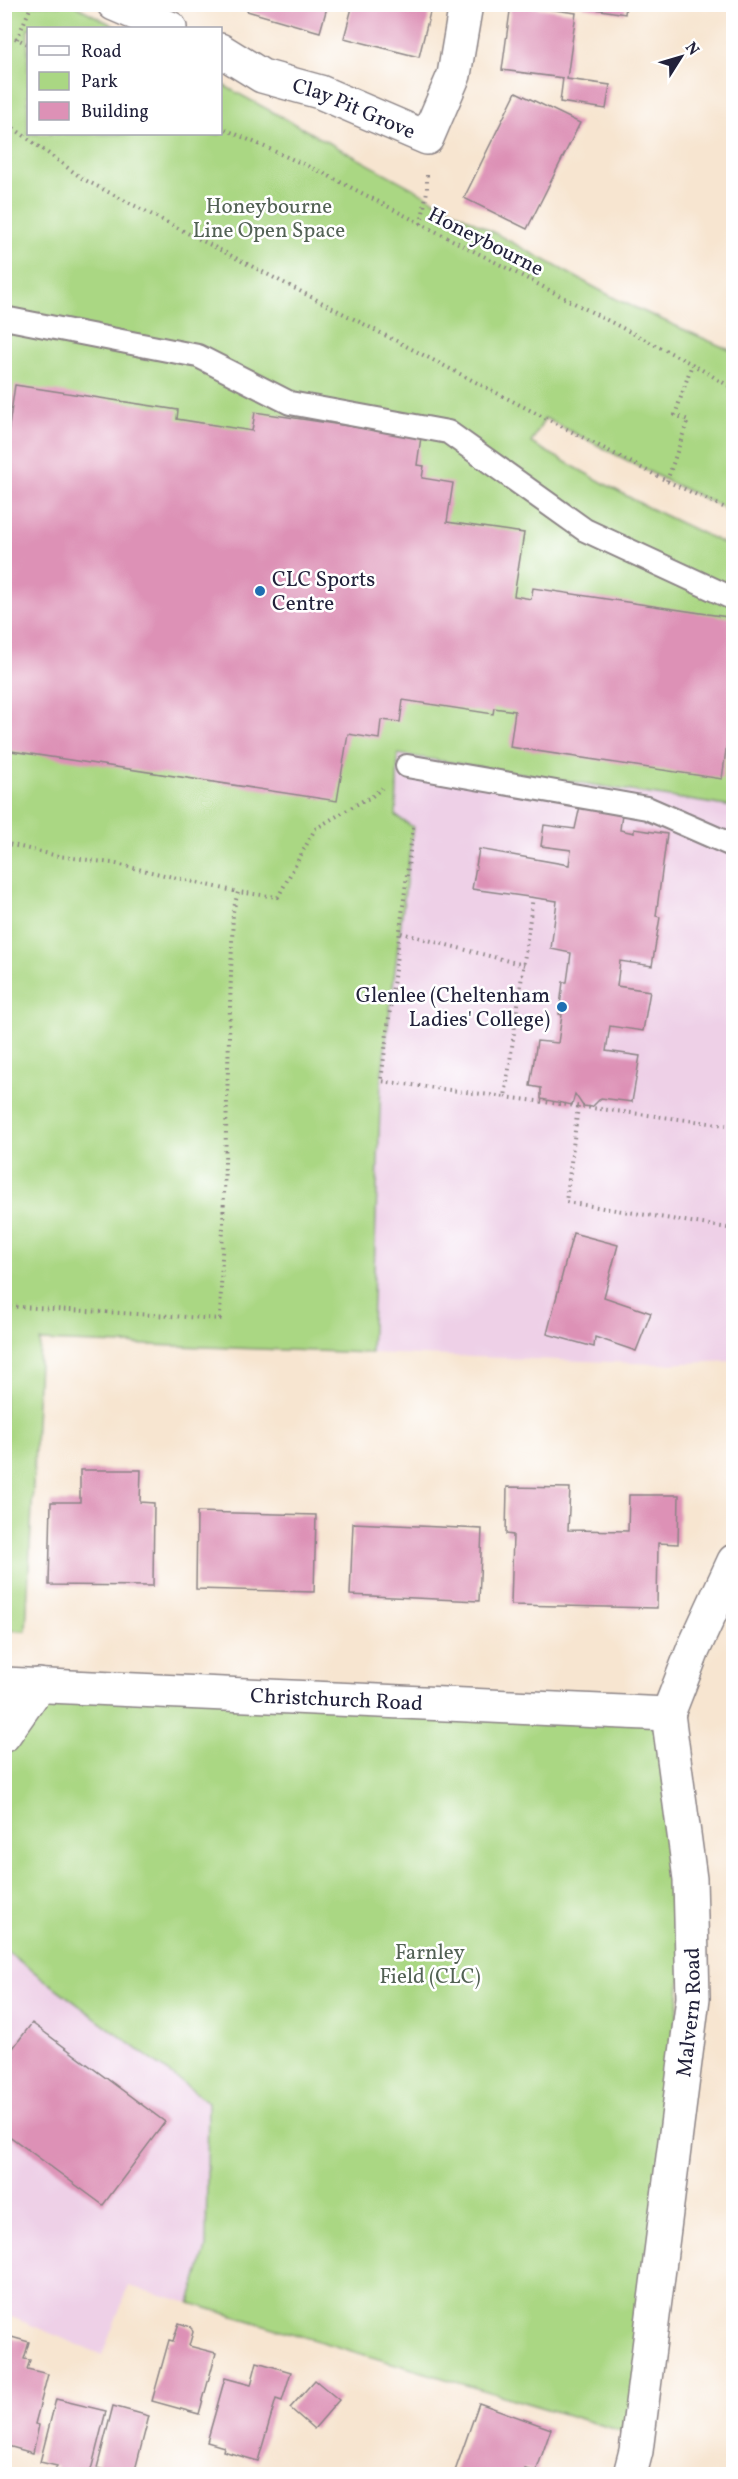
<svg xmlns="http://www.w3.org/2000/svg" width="738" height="2479" viewBox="0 0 738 2479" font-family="Vollkorn,serif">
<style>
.built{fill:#eed0e7}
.green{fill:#aad783;stroke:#667c5f;stroke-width:1.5}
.building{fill:#dd91b6}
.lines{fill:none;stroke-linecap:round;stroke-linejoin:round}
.service-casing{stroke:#8c8486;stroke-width:26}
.minor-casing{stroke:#8c8486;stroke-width:36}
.tertiary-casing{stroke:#8c8486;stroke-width:36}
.path{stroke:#8c8486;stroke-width:4;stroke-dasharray:1.5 4.5;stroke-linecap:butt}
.service{stroke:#fff;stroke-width:22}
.minor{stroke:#fff;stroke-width:33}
.tertiary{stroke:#fff;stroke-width:33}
.poi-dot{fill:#1f6fb2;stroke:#fff;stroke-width:2}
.labels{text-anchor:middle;stroke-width:5;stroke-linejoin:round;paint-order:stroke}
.street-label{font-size:21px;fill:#22223b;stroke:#fff}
.park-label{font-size:21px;fill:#526154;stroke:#fff}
.poi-label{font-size:21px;fill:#22223b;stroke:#fff;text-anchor:start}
</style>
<rect width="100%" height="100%" fill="#fff"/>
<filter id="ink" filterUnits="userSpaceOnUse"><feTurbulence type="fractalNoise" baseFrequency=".0167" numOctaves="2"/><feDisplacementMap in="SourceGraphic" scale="12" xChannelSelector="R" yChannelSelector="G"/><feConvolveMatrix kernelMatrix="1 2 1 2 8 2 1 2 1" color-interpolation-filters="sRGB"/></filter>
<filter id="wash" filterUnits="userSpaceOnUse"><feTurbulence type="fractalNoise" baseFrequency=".008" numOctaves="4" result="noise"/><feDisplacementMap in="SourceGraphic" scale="24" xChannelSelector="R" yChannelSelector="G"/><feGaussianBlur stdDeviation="1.35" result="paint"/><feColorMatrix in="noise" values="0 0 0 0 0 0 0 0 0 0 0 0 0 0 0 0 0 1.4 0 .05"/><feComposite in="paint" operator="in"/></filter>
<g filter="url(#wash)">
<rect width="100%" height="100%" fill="#f7e5d0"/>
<g class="built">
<polygon points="398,754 733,807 733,1361 660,1364 371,1353 381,1081 413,827 396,816"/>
<polygon points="4,1950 208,2102 206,2248 190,2303 129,2286 102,2355 5,2314"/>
</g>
<g class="green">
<polygon points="4,5 74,5 118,28 28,28 28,134 220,134 221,84 618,300 734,352 733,512 667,481 545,418 531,443 645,506 733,548 733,807 398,754 396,816 413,827 381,1081 371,1353 40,1341 26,1631 4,1630"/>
<polygon points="39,1685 668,1714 690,1879 638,2436 190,2303 206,2248 208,2102 5,1950 4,1735"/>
</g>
<g id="blocks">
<g class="building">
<polygon points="249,4 328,4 320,32 247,11"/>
<polygon points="353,4 432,4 419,57 344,38"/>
<polygon points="511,4 576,13 567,79 610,85 606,109 560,102 563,78 502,70"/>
<polygon points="583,4 626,4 625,14 583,7"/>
<polygon points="516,92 580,123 527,229 464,198"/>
<polygon points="15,385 178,410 177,419 252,431 255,412 421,437 417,465 424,466 422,478 453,483 447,522 524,533 514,596 531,599 533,588 734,618 734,744 727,743 722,779 510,747 515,711 494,708 493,714 403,700 400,722 381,720 379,739 348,734 337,801 5,750 5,454"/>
<polygon points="580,806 622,813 620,830 634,833 634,829 667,834 656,916 660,917 652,966 620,961 617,986 650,991 643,1031 610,1026 606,1051 640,1056 632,1102 601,1098 592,1107 583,1106 575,1094 572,1105 541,1099 541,1088 530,1086 537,1041 558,1043 562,1015 559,1014 563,982 567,982 571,953 551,949 557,901 472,889 479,849 569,865 571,850 541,846 544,825 575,829"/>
<polygon points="573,1233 618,1245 604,1297 651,1313 636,1351 595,1337 594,1347 547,1334"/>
<polygon points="80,1470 141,1470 140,1502 154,1503 153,1586 49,1585 51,1502 80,1502"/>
<polygon points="507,1487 570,1488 568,1530 628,1531 629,1495 679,1495 678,1544 658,1543 657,1608 511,1605 513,1535 506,1534"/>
<polygon points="197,1512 316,1515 314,1592 196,1589"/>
<polygon points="353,1523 482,1529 479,1601 350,1595"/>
<polygon points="32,2023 165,2122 103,2205 4,2132 4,2060"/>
<polygon points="179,2323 191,2327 193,2332 189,2346 216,2353 199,2414 152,2401 169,2340 173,2341"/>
<polygon points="8,2336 29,2342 24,2359 30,2360 27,2369 48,2374 35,2424 39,2425 33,2453 4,2445 4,2350"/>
<polygon points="257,2362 291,2372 282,2401 276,2399 258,2461 223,2451 224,2447 207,2442 225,2378 251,2385"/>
<polygon points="315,2380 339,2400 314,2429 290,2408"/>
<polygon points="56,2399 106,2411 90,2474 74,2474 55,2470 57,2466 40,2462"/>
<polygon points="479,2403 551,2429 536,2472 525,2469 523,2474 454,2474"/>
<polygon points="113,2406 149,2416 134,2474 120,2474 97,2468"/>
</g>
</g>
</g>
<g filter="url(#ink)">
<use href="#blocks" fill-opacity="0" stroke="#8c8486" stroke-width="1.5"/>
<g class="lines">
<g class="service-casing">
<g id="service">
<polyline points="4,318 198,356 290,403 448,432 585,530 734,599"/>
<polyline points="407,766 647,808 734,846"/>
</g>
</g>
<g class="minor-casing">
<g id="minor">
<polyline points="114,4 170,28"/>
<path id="s1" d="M220,50L262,76L320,92L427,138L454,75L466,4"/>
<polyline points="4,1735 39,1685"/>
<path id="s2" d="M630,2474L636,2451L693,1998L690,1879L668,1714"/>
</g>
</g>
<g class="tertiary-casing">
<g id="tertiary">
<path id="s3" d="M4,1684L668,1714L693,1650L734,1561"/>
</g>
</g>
<g class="path">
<polyline points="4,33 28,44"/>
<polyline points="17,39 32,4"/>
<polyline points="4,121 83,179 667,481 734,512"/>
<polyline points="220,127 323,173 692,364 734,389"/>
<polyline points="421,224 427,191 427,174"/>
<polyline points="667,481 688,420 675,415 692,364"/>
<polyline points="413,827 381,1081 505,1097 533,897"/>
<polyline points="4,843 58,856 112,863 238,892"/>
<polyline points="401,933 524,965"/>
<polyline points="505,1097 726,1125"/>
<polyline points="578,1107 566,1202 734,1229"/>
<polyline points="4,1306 220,1319 233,912 238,892 278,897 315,829 364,800 370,798 382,788"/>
</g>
<use href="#service" class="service"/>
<use href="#minor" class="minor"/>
<use href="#tertiary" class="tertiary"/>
</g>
</g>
<g class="poi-dot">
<circle cx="260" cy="591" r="6"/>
<circle cx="562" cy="1007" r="6"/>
</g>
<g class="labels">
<g class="street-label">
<text dy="7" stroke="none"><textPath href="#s1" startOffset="147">Clay Pit Grove</textPath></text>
<text transform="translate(486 241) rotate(27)" y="7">Honeybourne</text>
<text dy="7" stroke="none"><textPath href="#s3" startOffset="333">Christchurch Road</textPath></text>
<text dy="7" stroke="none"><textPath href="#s2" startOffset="466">Malvern Road</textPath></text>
</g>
<g class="park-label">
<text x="269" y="213">Honeybourne<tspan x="269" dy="24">Line Open Space</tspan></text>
<text x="430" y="1959">Farnley<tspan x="430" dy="24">Field (CLC)</tspan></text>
</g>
<g class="poi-label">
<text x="272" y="586">CLC Sports<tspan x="272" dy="24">Centre</tspan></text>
<text x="550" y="1002" text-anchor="end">Glenlee (Cheltenham<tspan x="550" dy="24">Ladies' College)</tspan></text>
</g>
</g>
<rect width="738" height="2479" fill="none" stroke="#fff" stroke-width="24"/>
<rect x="27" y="27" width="195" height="108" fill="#ffffff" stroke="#a7a7b1" stroke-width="1.5"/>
<rect x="39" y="46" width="30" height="9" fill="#ffffff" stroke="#a7a7b1" stroke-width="1.5"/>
<text x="81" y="57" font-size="18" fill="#22223b">Road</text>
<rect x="39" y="72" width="30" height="18" fill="#aad783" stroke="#a7a7b1" stroke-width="1.5"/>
<text x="81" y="87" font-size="18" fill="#22223b">Park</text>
<rect x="39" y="102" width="30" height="18" fill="#dd91b6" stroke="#a7a7b1" stroke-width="1.5"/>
<text x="81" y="117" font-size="18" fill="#22223b">Building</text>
<g transform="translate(681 57) rotate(53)" stroke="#ffffff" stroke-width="4.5" paint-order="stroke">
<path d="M0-4.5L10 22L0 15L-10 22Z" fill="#22223b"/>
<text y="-9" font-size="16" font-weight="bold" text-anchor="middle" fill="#22223b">N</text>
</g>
</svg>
